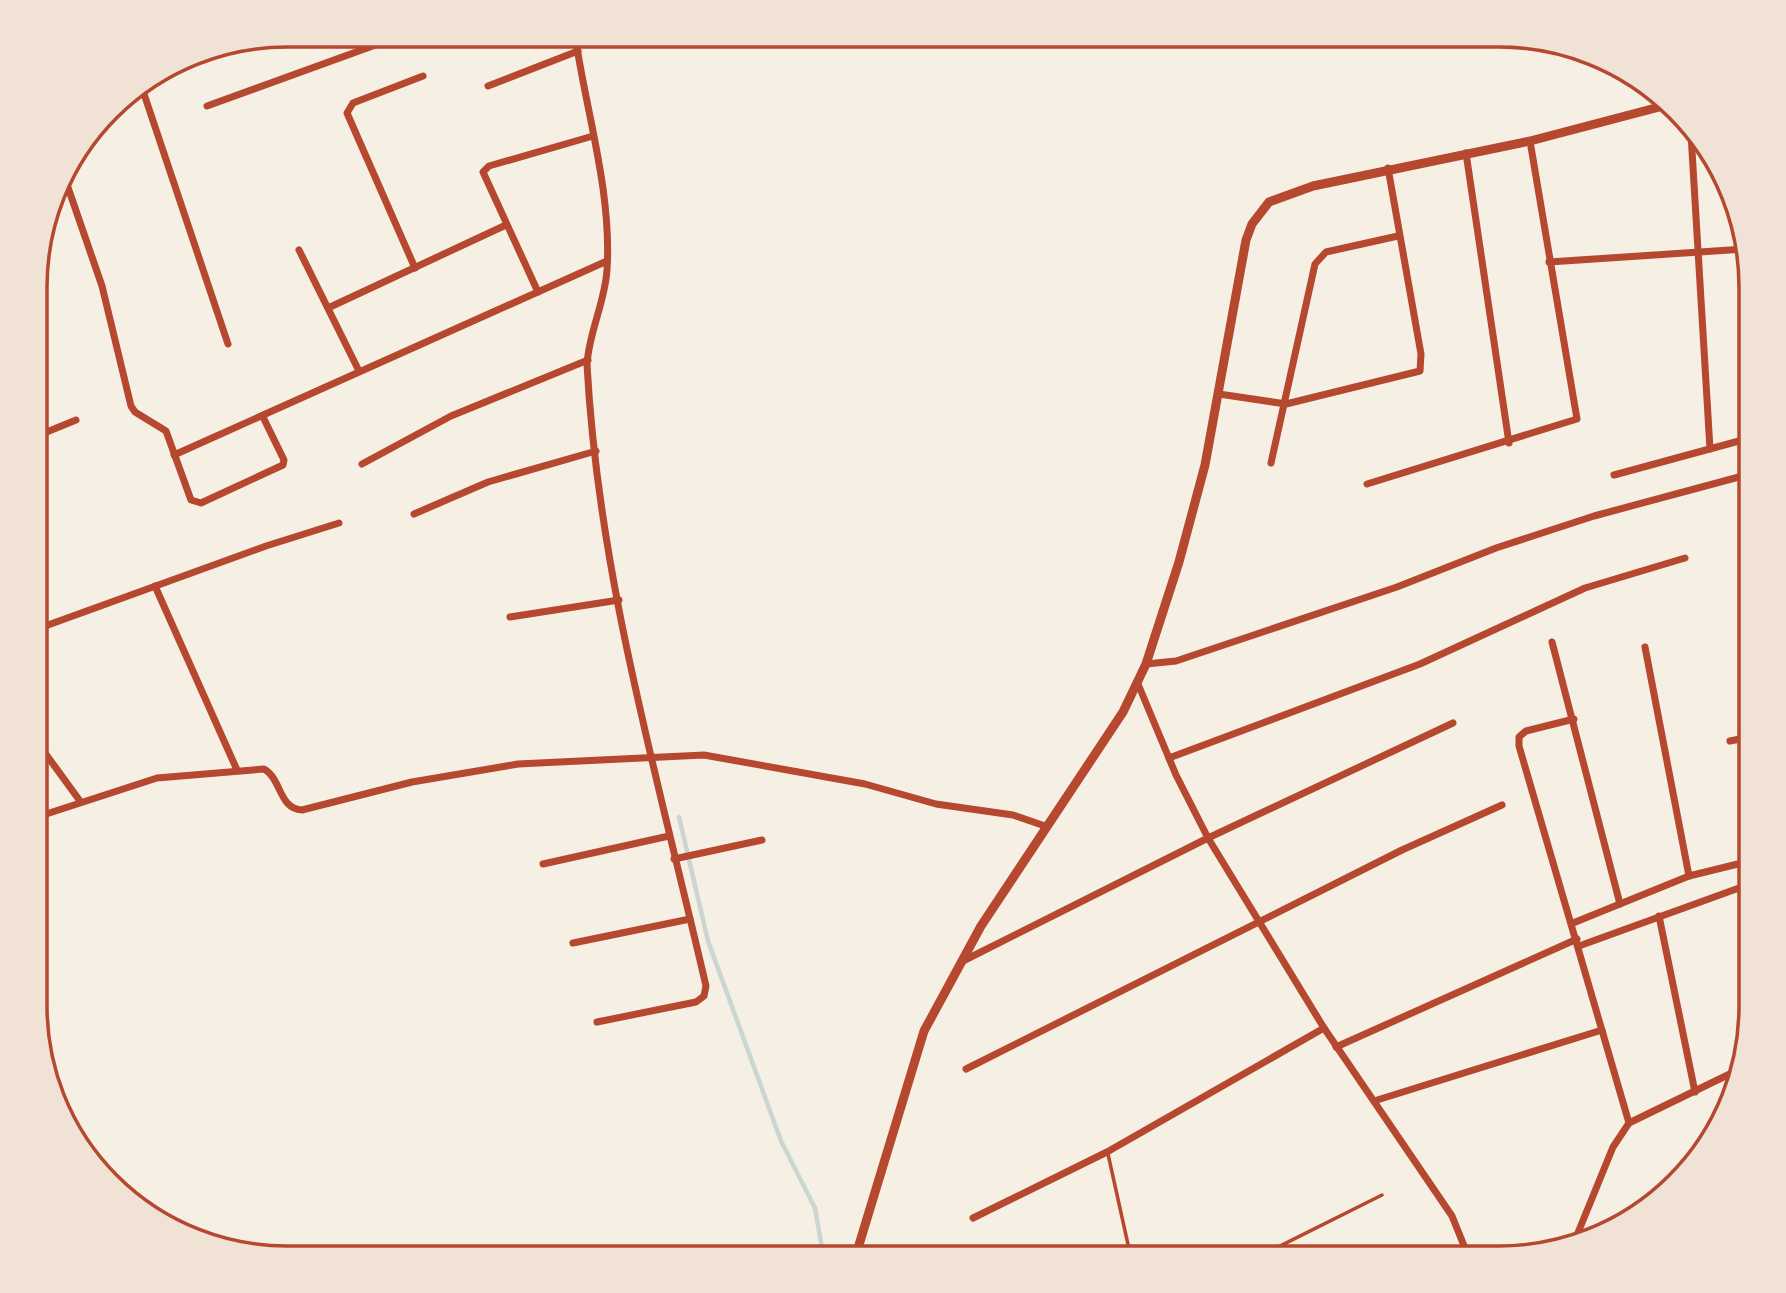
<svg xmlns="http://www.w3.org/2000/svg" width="1786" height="1293" viewBox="0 0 1786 1293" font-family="'Exo 2',sans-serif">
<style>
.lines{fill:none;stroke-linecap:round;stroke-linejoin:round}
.stream{stroke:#c9d6d2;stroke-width:4.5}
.service{stroke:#b5482f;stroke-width:3.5}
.minor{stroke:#b5482f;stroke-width:7}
.tertiary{stroke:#b5482f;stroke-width:9}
.rim{fill:none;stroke:#b5482f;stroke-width:3.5}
</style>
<rect width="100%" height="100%" fill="#f6efe4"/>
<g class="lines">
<polyline class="stream" points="679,817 708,941 781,1141 815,1208 822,1249 820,1258"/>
<g class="service">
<polyline points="1108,1154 1131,1258"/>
<polyline points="1256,1258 1382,1195"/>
</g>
<g class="minor">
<path d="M575,35C586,112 612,191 607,270C605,302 589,332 587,364C598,575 659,782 706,986L704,996L696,1002L597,1022"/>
<polyline points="141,85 228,344"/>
<polyline points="488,86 578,51"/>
<polyline points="207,106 403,35"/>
<polyline points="1691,134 1710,449"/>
<polyline points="1466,153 1509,443"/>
<polyline points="63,173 102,286 131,406 135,412 166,431 191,500 201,503 283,465 284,460 263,417"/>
<polyline points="299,250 359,371"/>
<polyline points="1549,262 1745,249"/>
<polyline points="415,268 347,113 353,103 423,76"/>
<polyline points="538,292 483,172 489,166 593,136"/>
<polyline points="328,308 506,225"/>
<polyline points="1219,394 1286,404 1420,371 1421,354 1388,168"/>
<polyline points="37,436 76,420"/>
<polyline points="174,455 607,261"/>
<polyline points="1271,463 1315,264 1326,252 1398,236"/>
<polyline points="362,464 451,416 588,360"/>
<polyline points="1614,475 1750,438"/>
<polyline points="1367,484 1577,419 1530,141"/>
<polyline points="414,514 488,482 596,451"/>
<polyline points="155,586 237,770"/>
<polyline points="510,617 619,600"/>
<polyline points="37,629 266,546 339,523"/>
<polyline points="1552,642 1620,904"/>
<polyline points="1645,647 1689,876"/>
<polyline points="1146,664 1176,661 1397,587 1496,548 1594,516 1750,474"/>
<polyline points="1138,684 1176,775 1208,838 1324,1028 1452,1216 1469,1258"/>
<polyline points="1574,719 1526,731 1519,737 1519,746 1629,1123"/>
<polyline points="1730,741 1750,737"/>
<polyline points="37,742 80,801"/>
<polyline points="1169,758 1420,664 1585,588 1685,558"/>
<path d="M37,817L157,778L264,769C282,779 278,808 302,810L412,782L518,764L704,755L865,784L936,804L1013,815L1045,826"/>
<polyline points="674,859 762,840"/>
<polyline points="543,864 669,836"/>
<polyline points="1659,916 1695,1092"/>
<polyline points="1573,923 1689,876 1750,861"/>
<polyline points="573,943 690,919"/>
<polyline points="1579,946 1750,884"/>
<polyline points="961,962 1208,838 1453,723"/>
<polyline points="1336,1047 1577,939"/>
<polyline points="966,1069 1402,850 1502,805"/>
<polyline points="1374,1101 1602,1030"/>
<polyline points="973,1218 1107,1152 1324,1028"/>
<polyline points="1575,1240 1613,1147 1629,1123 1740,1069"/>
</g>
<polyline class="tertiary" points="855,1258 924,1031 981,926 1123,712 1146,664 1179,562 1205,465 1246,240 1252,224 1269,202 1313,186 1530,141 1667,105"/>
</g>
<path d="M0 0H1786V1293H0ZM287 47H1499A240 240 0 0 1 1739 287V1006A240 240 0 0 1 1499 1246H287A240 240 0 0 1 47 1006V287A240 240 0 0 1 287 47Z" fill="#f1e2d6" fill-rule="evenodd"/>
<path class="rim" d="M287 47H1499A240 240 0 0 1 1739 287V1006A240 240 0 0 1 1499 1246H287A240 240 0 0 1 47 1006V287A240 240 0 0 1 287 47Z"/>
</svg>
